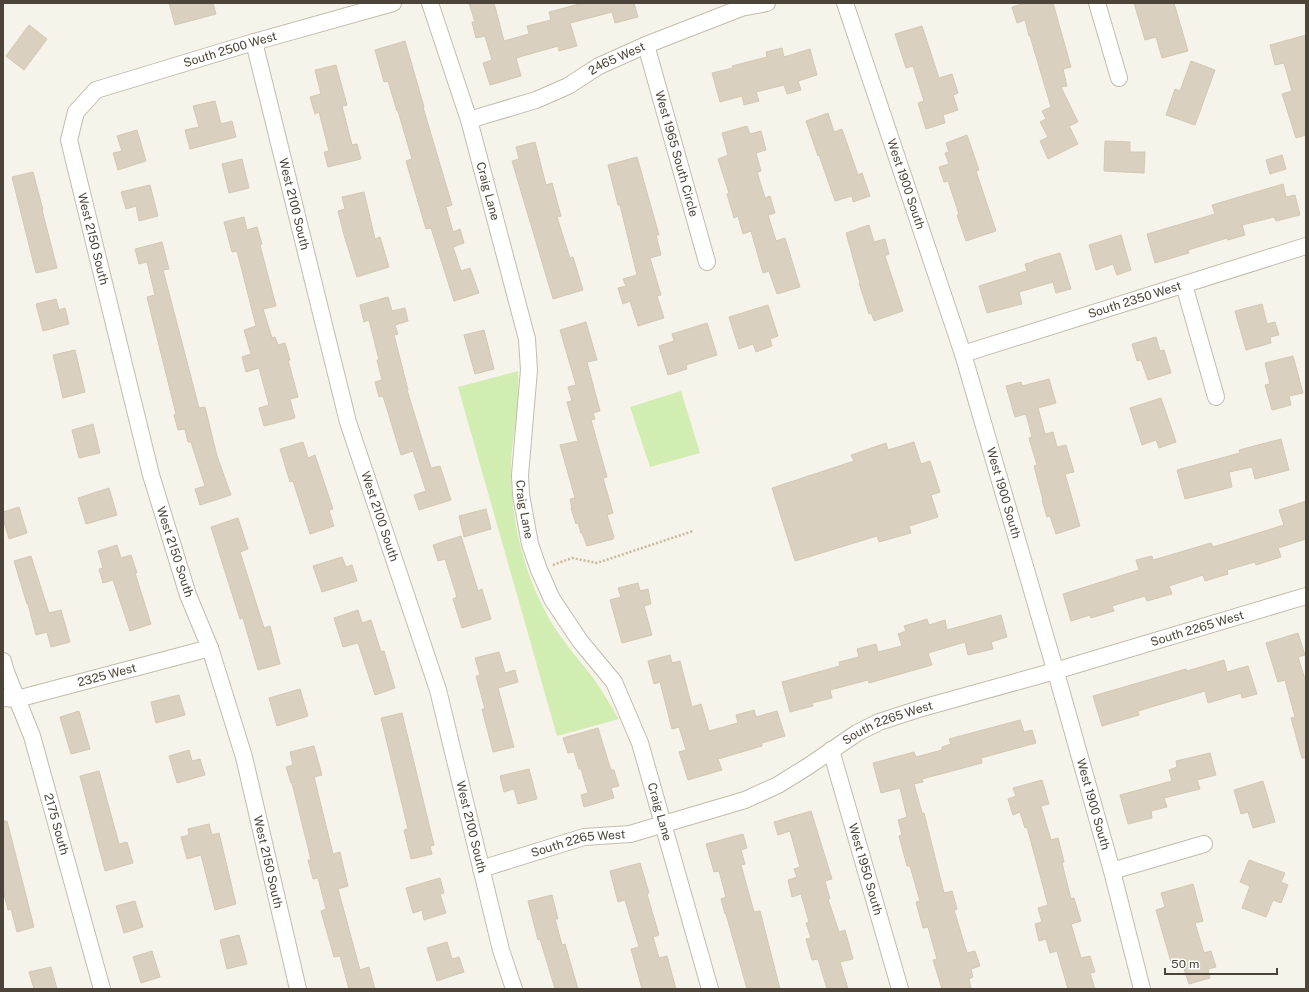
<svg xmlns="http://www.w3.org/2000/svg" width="1309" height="992" viewBox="0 0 1309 992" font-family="'Public Sans',sans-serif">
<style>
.green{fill:#d1edb2}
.building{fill:#d9d0bf;stroke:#d4c8b2}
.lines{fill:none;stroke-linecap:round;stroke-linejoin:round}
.street-casing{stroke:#c3bcac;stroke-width:18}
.path{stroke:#c6b89d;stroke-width:2.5;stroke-dasharray:2 2;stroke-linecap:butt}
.street{stroke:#fff;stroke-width:16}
.labels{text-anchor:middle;stroke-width:4;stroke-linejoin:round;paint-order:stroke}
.street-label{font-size:12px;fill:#4c4438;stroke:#fff}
</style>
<rect width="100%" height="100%" fill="#f6f3eb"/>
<g class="green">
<path d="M518,371C518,382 519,394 518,404C516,425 511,447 511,468C511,522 524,575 551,622C563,641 577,658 591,675C601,689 610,704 619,719L557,736L458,387Z"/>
<polygon points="681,391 700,453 650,467 630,407"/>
</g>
<g class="building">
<polygon points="169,3 213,3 216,14 175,25"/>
<polygon points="469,3 494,3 504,41 529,34 527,26 551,20 549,12 583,3 634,3 638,17 615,23 612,12 570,23 577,46 559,51 558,46 516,58 521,76 490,85 483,63 492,60 485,36 476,38 472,22 475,22"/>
<polygon points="1025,3 1053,3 1071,67 1063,69 1067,86 1061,87 1078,122 1069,126 1078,144 1048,159 1040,141 1048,137 1040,122 1046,119 1042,111 1051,107 1030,36 1029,36 1025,20 1017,23 1012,7"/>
<polygon points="1134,3 1174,3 1188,51 1162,58 1156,37 1145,40"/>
<polygon points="29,25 47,39 24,70 6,56"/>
<polygon points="922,26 939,78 952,74 958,93 953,95 958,110 943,115 945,123 926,129 918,103 924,101 913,66 906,68 895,34"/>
<polygon points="1306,35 1306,135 1296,138 1282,94 1292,91 1284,63 1275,65 1270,45"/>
<polygon points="405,41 424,107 423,107 452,205 446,207 453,232 460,229 464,243 453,247 461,271 470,268 479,293 454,301 431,228 426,229 406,161 412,159 398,111 397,111 388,81 384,82 375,50"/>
<polygon points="782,48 784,57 810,49 817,75 798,81 801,90 787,94 784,85 756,92 759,101 744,105 742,96 720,102 712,73 733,68 732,66 767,57 766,52"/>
<polygon points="1191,61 1215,70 1195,125 1166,115 1175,89 1180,91"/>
<polygon points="336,65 347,105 342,106 352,145 357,144 361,159 328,167 324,152 329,151 319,112 315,114 310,97 321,94 315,70"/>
<polygon points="215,101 221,124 232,121 236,137 190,149 185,130 199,127 193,106"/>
<polygon points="828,113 834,132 842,129 858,175 862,173 870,196 853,202 852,196 835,201 819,155 818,156 806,121"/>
<polygon points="747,126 750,134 761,131 766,150 756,153 761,171 757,172 765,198 770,196 775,213 768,215 776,241 785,238 800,287 777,294 769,271 763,273 751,231 743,234 738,216 734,218 727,194 729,193 718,159 728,155 722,133"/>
<polygon points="137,130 146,161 118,170 113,153 122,151 117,136"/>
<polygon points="967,135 979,170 976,171 996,231 966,241 957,215 959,214 948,181 944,182 939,167 949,164 945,153 949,152 946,143"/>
<polygon points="1105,141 1130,142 1130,152 1145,152 1144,173 1104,171"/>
<polygon points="535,142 546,185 552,183 561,216 557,217 570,258 573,257 583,290 553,299 512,161 519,159 516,147"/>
<polygon points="1282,155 1286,169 1270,174 1266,160"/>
<polygon points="637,157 659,235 656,235 661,255 650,258 661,295 657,296 664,318 638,326 630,301 623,304 618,288 626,286 623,279 637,275 620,205 618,205 608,165"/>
<polygon points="242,159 249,188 229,193 222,164"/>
<polygon points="33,172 43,210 42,210 57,268 36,273 12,177"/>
<polygon points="1283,184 1286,197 1295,195 1300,215 1276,221 1274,217 1242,225 1245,235 1228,240 1227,238 1188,250 1189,253 1155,263 1147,234 1215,214 1212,205"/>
<polygon points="150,185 158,216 139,221 136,206 126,209 121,192"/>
<polygon points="364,192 375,239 380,237 389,267 357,277 344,235 338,211 345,209 342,197"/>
<polygon points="244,217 247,230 257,227 262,244 260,245 276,306 263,309 272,338 275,337 278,345 285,343 290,360 288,360 298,397 290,399 295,418 264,426 259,408 269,405 259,368 246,372 242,357 251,354 244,330 256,326 237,251 232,252 224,222"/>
<polygon points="869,225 874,242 885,239 889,254 885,256 903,311 874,321 871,313 869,314 859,283 860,283 846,233"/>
<polygon points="1121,235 1131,270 1117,275 1113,264 1096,270 1089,245"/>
<polygon points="162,242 169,269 163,270 199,408 205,407 217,456 231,495 200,505 195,489 205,486 191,442 188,442 185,429 178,430 174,415 176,414 147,297 155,295 147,262 139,264 135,249"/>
<polygon points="1060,253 1071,289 1056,293 1053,282 1019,292 1022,304 987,313 979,286 1027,271 1025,264 1033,262 1033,261"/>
<polygon points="388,297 392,311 405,308 408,321 395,325 398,334 394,335 408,390 407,390 431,468 440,466 451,500 419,510 414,495 426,491 413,451 401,455 383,396 379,397 375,382 382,380 377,360 379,360 369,320 364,322 360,305"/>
<polygon points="56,299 59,310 65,308 69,324 43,331 36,304"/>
<polygon points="1262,304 1267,324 1275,322 1279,335 1270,337 1271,343 1246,350 1235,311"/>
<polygon points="768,305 778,336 770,339 772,346 756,352 753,344 739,349 729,317"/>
<polygon points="586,322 597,360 587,362 600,411 593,413 595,419 591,420 607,477 603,478 613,513 607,515 614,537 613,539 587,546 582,533 581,533 578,523 576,524 571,508 572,508 570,499 575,498 560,445 578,441 567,402 572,401 568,387 576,385 560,330"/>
<polygon points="707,323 717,355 686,365 687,369 668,375 659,346 674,341 672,334"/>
<polygon points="484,330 494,369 475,374 464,335"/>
<polygon points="1156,337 1160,351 1164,350 1171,373 1148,380 1141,360 1137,361 1132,344"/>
<polygon points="75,350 85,392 63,398 53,355"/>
<polygon points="1293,356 1303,393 1289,396 1291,405 1272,410 1265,385 1270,384 1265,363"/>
<polygon points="1049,379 1056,403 1038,408 1045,434 1053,432 1057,447 1066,445 1074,472 1065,474 1080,526 1056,534 1050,516 1047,517 1042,500 1043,500 1034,466 1037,465 1029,438 1032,437 1026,414 1015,417 1006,386 1021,382 1022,386"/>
<polygon points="1161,398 1176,442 1159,448 1156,440 1142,445 1130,408"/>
<polygon points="93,424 100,453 79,458 72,430"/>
<polygon points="1281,439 1289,470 1255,479 1252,467 1229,472 1232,487 1185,499 1177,470 1240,453 1239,450"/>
<polygon points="303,442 308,458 315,455 333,509 329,510 334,526 310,534 293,481 290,482 280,449"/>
<polygon points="914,442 921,464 930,461 940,492 931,495 938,517 909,526 911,533 879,542 877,536 795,561 772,488 854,461 851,455 886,443 888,450"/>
<polygon points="109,488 117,515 86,524 78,498"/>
<polygon points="1306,501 1306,539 1278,548 1281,557 1256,565 1255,562 1227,570 1228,574 1205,581 1203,575 1169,586 1172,594 1147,601 1145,596 1112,606 1114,611 1091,618 1090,615 1071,621 1063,594 1139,570 1136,560 1152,556 1153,560 1211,543 1213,547 1284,525 1279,510"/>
<polygon points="19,507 27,533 9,539 3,519 3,512"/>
<polygon points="486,509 491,529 464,537 459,516"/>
<polygon points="238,518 248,549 240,552 264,628 270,626 280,664 258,670 243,618 240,619 211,527"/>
<polygon points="461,536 478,591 482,589 491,619 462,628 453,599 457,597 445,559 438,561 433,545"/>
<polygon points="117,545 121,558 131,555 137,573 135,573 151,624 130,631 113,580 103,583 99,569 103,568 98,551"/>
<polygon points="31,556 49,613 61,610 70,642 51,647 47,632 36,635 28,604 27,604 14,561"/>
<polygon points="342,557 346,567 352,565 357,581 322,592 313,566"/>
<polygon points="638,583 640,591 648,589 651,604 644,606 652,635 622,643 610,600 621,597 618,588"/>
<polygon points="358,610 362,623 371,620 381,652 384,651 395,688 375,695 358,643 343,647 334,618"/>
<polygon points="1001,615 1007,637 991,642 993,649 968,655 965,642 928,653 932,665 869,683 868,680 830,690 832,698 812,703 813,706 790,712 782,682 840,666 839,662 859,657 857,649 876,644 878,652 902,646 898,634 906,631 904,626 927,619 929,625 945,620 947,630"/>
<polygon points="1298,633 1305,655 1298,657 1306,682 1306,758 1302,758 1291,718 1295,717 1285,680 1278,682 1266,643"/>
<polygon points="499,652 505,673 515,670 518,682 498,688 514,747 493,752 482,709 485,709 476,676 480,675 475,658"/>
<polygon points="670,655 672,663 680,661 692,707 701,704 709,731 738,723 736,715 754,710 756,717 777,711 785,736 762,743 762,746 718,759 722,770 688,780 679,752 686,750 679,727 672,729 660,682 654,684 648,661"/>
<polygon points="1224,660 1227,672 1248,666 1257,694 1242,698 1241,693 1208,703 1205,691 1138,711 1139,715 1102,726 1093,696 1186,669 1187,671"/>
<polygon points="300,689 308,716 277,726 269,698"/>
<polygon points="179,695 185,715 156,723 151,702"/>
<polygon points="79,711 90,749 71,754 60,717"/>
<polygon points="402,713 434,845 430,846 432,854 411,859 404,830 408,829 381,718"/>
<polygon points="1020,720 1024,732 1032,730 1036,743 981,758 982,763 922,779 923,782 914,784 922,813 924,813 944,893 952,891 957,909 954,910 967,953 975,951 980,966 971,969 973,977 969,979 971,989 942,989 933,960 937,959 928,927 923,928 916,902 920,901 910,866 907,866 899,836 902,835 898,820 907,817 900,788 881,793 873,763 914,752 916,757 942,750 942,747 951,744 949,739"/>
<polygon points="598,728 611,770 614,770 619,786 611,788 614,798 584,807 581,795 588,793 581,769 579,769 574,752 568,753 563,738"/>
<polygon points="314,746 322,775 314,777 333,854 340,852 348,886 338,889 360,970 369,967 375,989 349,989 340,956 334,957 321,911 326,909 318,878 313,879 308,860 311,860 292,783 291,783 286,767 293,765 290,752"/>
<polygon points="189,750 192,761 200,759 205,775 177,783 169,756"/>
<polygon points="1210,753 1216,775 1197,780 1200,789 1164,798 1167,807 1151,811 1152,818 1128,824 1120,795 1172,781 1169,770 1177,767 1176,761"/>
<polygon points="529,769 537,799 518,804 514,789 504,792 500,776"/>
<polygon points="99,771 119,844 127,842 133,863 105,871 80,776"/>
<polygon points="1042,780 1049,804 1041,806 1051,840 1058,838 1064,862 1062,863 1071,899 1074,898 1081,921 1071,924 1081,958 1090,956 1095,972 1090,973 1095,989 1068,989 1057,951 1050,953 1046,939 1039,941 1035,924 1042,922 1038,908 1048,905 1027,827 1025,828 1020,812 1013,815 1008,799 1016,796 1013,788"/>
<polygon points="1263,781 1275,822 1253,828 1248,812 1241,814 1234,790"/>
<polygon points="811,811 832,879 825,881 830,899 828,899 839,932 845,930 853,959 840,962 848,989 827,989 818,959 812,960 806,939 811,938 806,923 809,922 801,894 792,897 788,880 797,877 794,869 800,867 790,831 778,835 774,822"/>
<polygon points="3,821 7,821 34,927 17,932 11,909 8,910 3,890"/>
<polygon points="209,824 212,835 219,833 236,904 215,910 201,855 187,859 181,837 189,835 188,829"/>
<polygon points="743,834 747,848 741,850 745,864 741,865 754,912 760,911 780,989 747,989 726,914 725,914 721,899 726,897 719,871 714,872 706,844"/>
<polygon points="1249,860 1285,873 1281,882 1288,885 1281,903 1273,900 1266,917 1242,908 1250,886 1240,882"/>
<polygon points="640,863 649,893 647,894 659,935 653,937 659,958 667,956 676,989 642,989 631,949 639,947 625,900 618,902 610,871"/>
<polygon points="440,878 444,893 440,894 446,913 424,920 422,910 413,913 406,888"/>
<polygon points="1193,884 1203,921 1195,923 1204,953 1211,951 1216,967 1208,969 1210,978 1189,984 1183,966 1173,969 1156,910 1165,907 1161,893"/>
<polygon points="552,895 558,919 555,919 562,945 565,944 578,989 555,989 540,939 538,940 528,901"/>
<polygon points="135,901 143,927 124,933 116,906"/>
<polygon points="239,935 247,964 227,969 220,940"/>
<polygon points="447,942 452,959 459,957 464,972 437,981 427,948"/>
<polygon points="152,951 160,977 141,983 133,957"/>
<polygon points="51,967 57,989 34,989 29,972"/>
</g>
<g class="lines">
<g class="street-casing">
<g id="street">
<path id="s1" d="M430,3L469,120L527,339L529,370L520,475L521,495L530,544L539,570L552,599L580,641L614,682L640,743L710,989"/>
<path id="s2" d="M845,3L963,354L1061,690L1112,871L1142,989"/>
<polyline points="1097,3 1119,78"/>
<path id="s3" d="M254,42L348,422L438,690L501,950L514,989"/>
<path id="s4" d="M646,45L707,262"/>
<path id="s5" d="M469,120L536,100L568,86L599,66L646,45L741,8L767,3"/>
<polyline points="1184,285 1216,397"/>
<path id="s6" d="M963,354L1306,246"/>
<path id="s7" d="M3,661L6,672L32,736L102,989"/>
<path id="s8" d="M3,698L17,699L210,648"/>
<path id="s9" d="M831,750L900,989"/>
<path id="s10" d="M481,869L584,837L630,834L745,800L778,785L807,767L857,733L879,722L922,708L1055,671L1306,596"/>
<polyline points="1112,871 1204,844"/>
<path id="s11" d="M298,989L244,757L210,648L188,595L151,475L69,140L76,112L96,90L254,42L393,3"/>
</g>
</g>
<polyline class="path" points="553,565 572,558 597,563 693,531"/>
<use href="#street" class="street"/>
</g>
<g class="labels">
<g class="street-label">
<text dy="4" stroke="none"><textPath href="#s11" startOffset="1079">South 2500 West</textPath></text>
<text dy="4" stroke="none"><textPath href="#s5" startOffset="161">2465 West</textPath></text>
<text dy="4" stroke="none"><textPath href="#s4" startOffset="113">West 1965 South Circle</textPath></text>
<text dy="4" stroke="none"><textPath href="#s2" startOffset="191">West 1900 South</textPath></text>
<text dy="4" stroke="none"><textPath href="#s1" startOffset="197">Craig Lane</textPath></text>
<text dy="4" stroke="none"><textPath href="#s3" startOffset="167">West 2100 South</textPath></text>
<text transform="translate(93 239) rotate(76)" y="4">West 2150 South</text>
<text dy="4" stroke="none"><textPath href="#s6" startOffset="180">South 2350 West</textPath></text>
<text dy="4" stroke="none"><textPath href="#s2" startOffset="515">West 1900 South</textPath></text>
<text dy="4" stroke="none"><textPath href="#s1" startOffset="521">Craig Lane</textPath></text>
<text dy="4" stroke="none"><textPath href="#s3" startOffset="491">West 2100 South</textPath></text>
<text transform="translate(175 552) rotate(72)" y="4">West 2150 South</text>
<text dy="4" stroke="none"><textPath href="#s10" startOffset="761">South 2265 West</textPath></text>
<text dy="4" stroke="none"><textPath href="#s8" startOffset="107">2325 West</textPath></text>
<text dy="4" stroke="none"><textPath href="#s10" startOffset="437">South 2265 West</textPath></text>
<text dy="4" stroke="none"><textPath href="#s2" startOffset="839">West 1900 South</textPath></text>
<text dy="4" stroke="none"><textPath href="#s1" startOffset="857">Craig Lane</textPath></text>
<text dy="4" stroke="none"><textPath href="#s7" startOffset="172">2175 South</textPath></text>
<text dy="4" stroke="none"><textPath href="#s3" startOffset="815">West 2100 South</textPath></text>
<text dy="4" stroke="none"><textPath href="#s10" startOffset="101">South 2265 West</textPath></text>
<text transform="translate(268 862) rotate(77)" y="4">West 2150 South</text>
<text dy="4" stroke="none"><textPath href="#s9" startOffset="124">West 1950 South</textPath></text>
</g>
</g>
<rect width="1309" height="992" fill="none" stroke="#4c4438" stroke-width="8"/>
<path d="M1165 968v6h112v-6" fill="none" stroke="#4c4438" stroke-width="2"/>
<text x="1171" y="968" font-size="12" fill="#4c4438" stroke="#ffffff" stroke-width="3" paint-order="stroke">50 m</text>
</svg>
